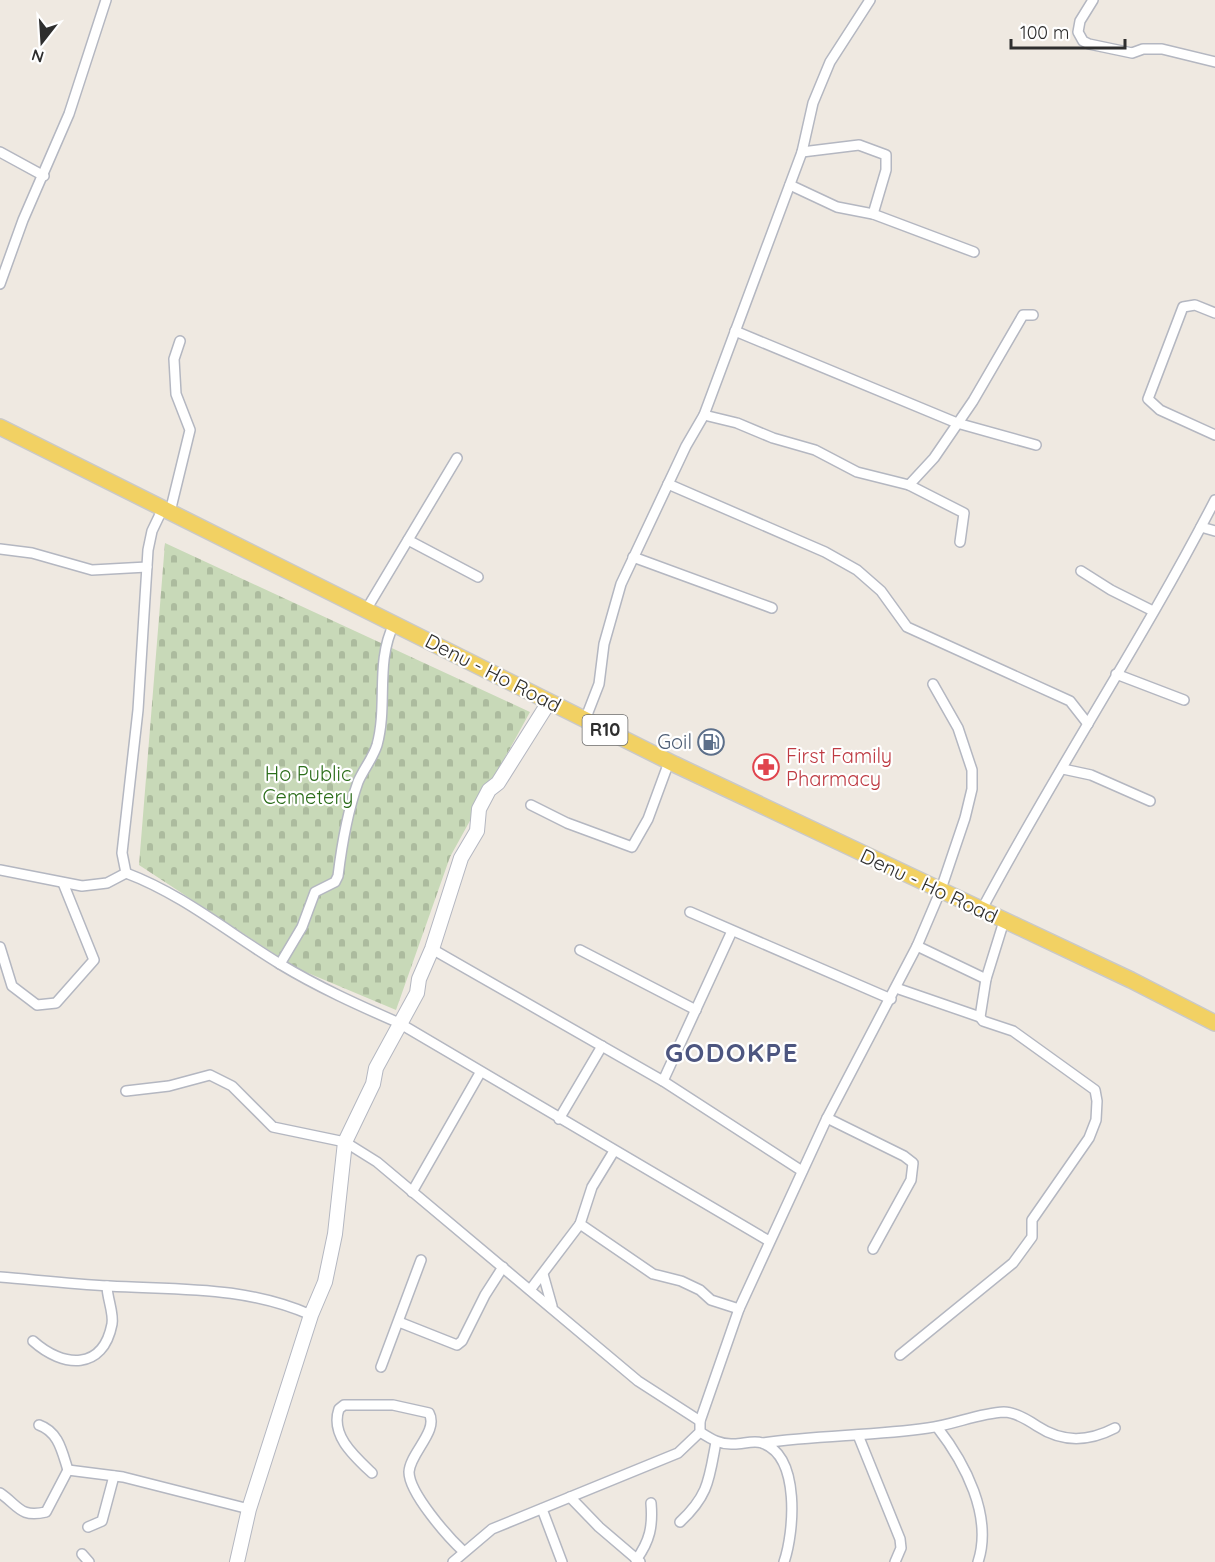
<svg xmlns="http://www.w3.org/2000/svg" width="1215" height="1562" viewBox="0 0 1215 1562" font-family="Quicksand,sans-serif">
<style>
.cemetery{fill:url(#cemetery-stones)}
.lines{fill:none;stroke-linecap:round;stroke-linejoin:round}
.street-casing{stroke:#b4b7c1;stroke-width:12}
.secondary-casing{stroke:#b4b7c1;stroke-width:16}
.primary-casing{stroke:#c9c9c9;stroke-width:18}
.street{stroke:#fff;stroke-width:9}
.secondary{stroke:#fff;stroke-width:14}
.primary{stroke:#f2d163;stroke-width:15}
.labels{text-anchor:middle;stroke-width:4.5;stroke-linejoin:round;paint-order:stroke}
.shield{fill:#fff;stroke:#6d6d6d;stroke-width:1.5}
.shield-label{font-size:18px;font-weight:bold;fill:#2e2e2e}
.street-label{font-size:20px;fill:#2e2e2e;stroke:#fff}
.service-label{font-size:20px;fill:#4e5e75;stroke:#fff;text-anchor:end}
.health-label{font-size:20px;fill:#be3a42;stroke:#fff;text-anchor:start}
.park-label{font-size:20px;fill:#2c6e1b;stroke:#fff}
.district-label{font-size:26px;font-weight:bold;letter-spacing:1.5px;fill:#4d5680;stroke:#fff}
</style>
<defs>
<pattern id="cemetery-stones" width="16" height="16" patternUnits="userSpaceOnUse" patternTransform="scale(1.5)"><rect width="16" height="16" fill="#c8d9b8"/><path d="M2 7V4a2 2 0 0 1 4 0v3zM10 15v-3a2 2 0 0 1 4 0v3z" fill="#acbb9e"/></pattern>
</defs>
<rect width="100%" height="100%" fill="#efe9e1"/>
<polygon class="cemetery" points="165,543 530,712 450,857 396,1010 296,968 139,865"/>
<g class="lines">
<g class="street-casing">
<g id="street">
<polyline points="1093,0 1080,21 1078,32 1083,41 1089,44 1132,53 1143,49 1162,49 1215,62"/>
<polyline points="0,152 44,176"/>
<polyline points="802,152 859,145 886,155 886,170 873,214"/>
<polyline points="790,185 837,207 873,214 974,252"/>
<polyline points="0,284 23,220 69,114 106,0"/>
<polyline points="1215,313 1195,305 1183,307 1148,399 1160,410 1215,435"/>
<polyline points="735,331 957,423 1036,445"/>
<polyline points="704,415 737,423 773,438 815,450 857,472 909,485 934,458 973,401 1023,315 1033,315"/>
<polyline points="668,484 825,552 857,570 881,591 907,627 1070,701 1088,724"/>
<polyline points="909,485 964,513 960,542"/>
<polyline points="170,512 190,430 176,394 174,359 180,341"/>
<polyline points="1201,527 1215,531"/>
<polyline points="408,540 478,577"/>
<polyline points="0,549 32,553 92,570 147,567"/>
<polyline points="633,557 772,608"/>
<polyline points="1081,571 1111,590 1153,611"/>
<polyline points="366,610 457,458"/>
<polyline points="1116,674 1184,700"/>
<polyline points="585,720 599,684 604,644 621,584 686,446 704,415 802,152 813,103 830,62 870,0"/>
<polyline points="1063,769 1091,775 1150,801"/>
<polyline points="531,805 567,823 632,847 648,819 669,762"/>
<path d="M0,870L82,886L107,883L126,873C182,894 229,933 280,964C318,987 358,1005 399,1023L769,1241"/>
<polyline points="126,873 122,853 138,710 148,550 152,531 163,508"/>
<path d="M981,911C1055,771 1143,640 1215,500"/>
<polyline points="690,912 891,999"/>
<polyline points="917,946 986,979"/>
<polyline points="0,947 12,986 37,1005 56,1003 94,960 63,883"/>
<polyline points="432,949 663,1081 802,1171"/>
<polyline points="580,950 696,1010"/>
<path d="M280,964L302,927L315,892L335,882L338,876C342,843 347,813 358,782C363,770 373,758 377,745C388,705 375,662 394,624"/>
<polyline points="896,988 980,1017"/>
<polyline points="663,1081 732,931"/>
<polyline points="126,1091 169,1086 210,1075 232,1086 273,1127 345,1142 377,1162 638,1381 700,1421"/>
<polyline points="827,1118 904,1156 913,1163 911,1180 873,1249"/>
<polyline points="559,1119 602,1046"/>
<polyline points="614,1151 592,1187 580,1224 653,1274 681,1281 700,1290 711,1300 739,1309"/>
<polyline points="412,1192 480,1073"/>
<polyline points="543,1274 552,1306"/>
<path d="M0,1277C36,1280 73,1284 109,1286C180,1290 245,1286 311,1315"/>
<polyline points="530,1290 580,1224"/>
<polyline points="399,1322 457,1345 462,1341 485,1295 503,1267"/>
<path d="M33,1341C63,1368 103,1371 112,1324C114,1313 107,1298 107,1286"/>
<polyline points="900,1355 1013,1263 1032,1237 1032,1220 1089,1138 1096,1120 1097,1101 1095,1090 1013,1031 983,1021 980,1017 986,979 1004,921"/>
<polyline points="381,1367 421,1260"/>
<path d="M39,1425C59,1432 62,1452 68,1470"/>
<path d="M937,1427C965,1463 993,1516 978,1562"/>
<path d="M700,1432C711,1439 720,1445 734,1444C743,1444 754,1440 762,1443C801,1456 794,1533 784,1562"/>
<polyline points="858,1435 900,1539 901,1548 895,1562"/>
<path d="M763,1443C818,1435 873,1436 928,1428C953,1425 979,1413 1004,1412C1015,1412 1028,1420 1037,1426C1063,1443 1088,1442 1115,1428"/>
<polyline points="68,1470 123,1477 249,1509"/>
<path d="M372,1473C354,1456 330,1435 339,1409L344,1405H393L429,1413C439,1431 410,1453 409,1472C409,1493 448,1537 463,1551"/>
<path d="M0,1493C19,1506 20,1518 46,1512L68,1470"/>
<polyline points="570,1497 599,1527 640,1562"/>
<polyline points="542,1509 562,1562"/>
<path d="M680,1522C709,1495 709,1479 716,1442"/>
<polyline points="88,1527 102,1521 114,1476"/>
<polyline points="82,1554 89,1562"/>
<path d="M636,1560C650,1541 653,1526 651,1503"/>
<polyline points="453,1562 492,1529 678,1453 700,1432 700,1421 739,1309 827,1118 917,946 940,892 965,818 972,789 972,770 958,728 933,684"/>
</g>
</g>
<g class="secondary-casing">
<polyline id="secondary" points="237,1562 249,1509 311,1315 325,1282 335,1234 345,1142 373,1084 376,1068 417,993 419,979 432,949 461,858 477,831 479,809 489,790 498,783 549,702"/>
</g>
<g class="primary-casing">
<polyline id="primary" points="0,427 674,764 1131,980 1215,1023"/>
</g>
<use href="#street" class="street"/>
<use href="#secondary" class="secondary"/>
<use href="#primary" class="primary"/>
</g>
<defs>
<g id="fuel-ring" transform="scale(1.35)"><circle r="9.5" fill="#fff" stroke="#5c6f8a" stroke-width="1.5"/><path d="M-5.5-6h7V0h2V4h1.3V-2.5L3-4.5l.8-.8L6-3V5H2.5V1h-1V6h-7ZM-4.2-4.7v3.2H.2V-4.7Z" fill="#5c6f8a"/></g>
<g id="pharmacy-ring" transform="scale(1.35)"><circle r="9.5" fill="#fff" stroke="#e0444e" stroke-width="1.5"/><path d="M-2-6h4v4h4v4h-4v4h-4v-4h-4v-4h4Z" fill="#e0444e"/></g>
</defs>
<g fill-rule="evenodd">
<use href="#fuel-ring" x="711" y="742"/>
<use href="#pharmacy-ring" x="766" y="767"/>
</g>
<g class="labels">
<rect class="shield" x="582.5" y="715" width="45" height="30" rx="4.5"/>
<g class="shield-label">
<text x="605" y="736">R10</text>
</g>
<g class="street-label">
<text transform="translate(493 673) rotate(27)" y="7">Denu - Ho Road</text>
<text transform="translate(929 886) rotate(25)" y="7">Denu - Ho Road</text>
</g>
<g class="service-label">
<text x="692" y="749">Goil</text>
</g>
<g class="health-label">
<text x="786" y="763">First Family<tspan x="786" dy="23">Pharmacy</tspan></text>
</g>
<g class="park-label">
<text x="308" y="781">Ho Public<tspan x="308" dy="23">Cemetery</tspan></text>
</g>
<g class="district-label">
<text x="732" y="1062">GODOKPE</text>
</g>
</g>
<g transform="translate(42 42) rotate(197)" stroke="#ffffff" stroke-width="4.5" paint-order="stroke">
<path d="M0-4.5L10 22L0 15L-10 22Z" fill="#2e2e2e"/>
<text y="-9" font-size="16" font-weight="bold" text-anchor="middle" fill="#2e2e2e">N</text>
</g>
<path d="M1011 39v9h114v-9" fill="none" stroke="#2e2e2e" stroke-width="3"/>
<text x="1020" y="39" font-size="18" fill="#2e2e2e" stroke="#ffffff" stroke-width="4.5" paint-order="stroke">100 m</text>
</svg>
